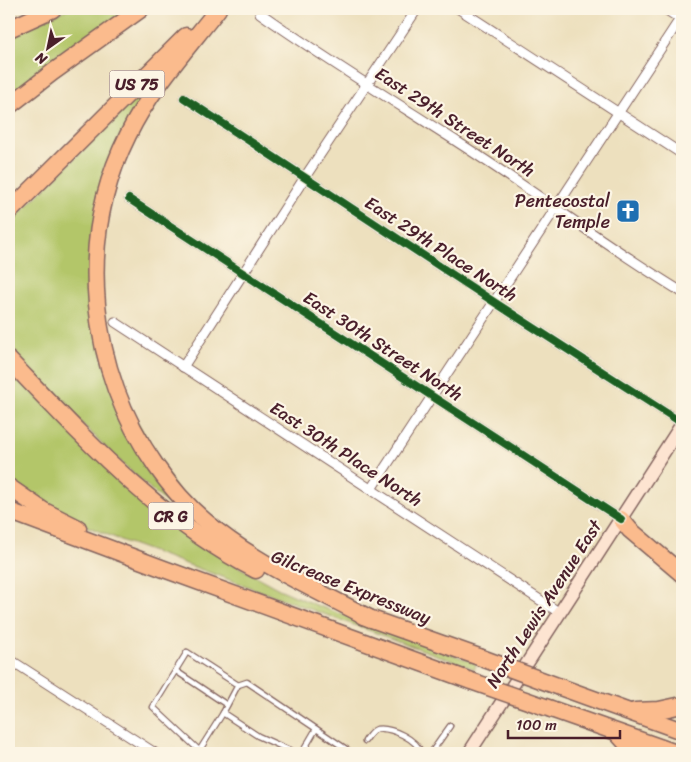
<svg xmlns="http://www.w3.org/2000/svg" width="691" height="762" viewBox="0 0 691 762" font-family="Sriracha,sans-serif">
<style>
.green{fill:#b3c669;stroke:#7e724a}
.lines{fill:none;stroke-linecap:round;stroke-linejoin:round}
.lane-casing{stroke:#83635e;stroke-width:7}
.street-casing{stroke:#83635e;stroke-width:11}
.secondary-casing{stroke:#83635e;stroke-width:15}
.highway-casing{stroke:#83635e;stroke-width:19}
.lane{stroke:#fff;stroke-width:4.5}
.street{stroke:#fff;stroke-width:9}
.secondary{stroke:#fde4d1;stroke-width:12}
.highway{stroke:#fbbb8d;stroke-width:16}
.highway-bridge-casing{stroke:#83635e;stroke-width:19;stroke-linecap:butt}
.highway-bridge{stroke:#fbbb8d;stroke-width:16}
.cycleway-casing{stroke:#fcf5e5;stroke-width:11}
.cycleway{stroke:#1b5e20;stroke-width:8}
.labels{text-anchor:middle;stroke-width:4.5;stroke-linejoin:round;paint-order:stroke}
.shield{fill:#fcf5e5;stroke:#7f5f63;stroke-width:1}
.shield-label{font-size:16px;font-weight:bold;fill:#4a1f2b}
.street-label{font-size:18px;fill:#4a1f2b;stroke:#fcf5e5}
.poi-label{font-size:18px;fill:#4a1f2b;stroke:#fcf5e5;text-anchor:end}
</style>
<rect width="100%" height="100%" fill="#fcf5e5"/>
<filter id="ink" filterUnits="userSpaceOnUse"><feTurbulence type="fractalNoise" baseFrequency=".02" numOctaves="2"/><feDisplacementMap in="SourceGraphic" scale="10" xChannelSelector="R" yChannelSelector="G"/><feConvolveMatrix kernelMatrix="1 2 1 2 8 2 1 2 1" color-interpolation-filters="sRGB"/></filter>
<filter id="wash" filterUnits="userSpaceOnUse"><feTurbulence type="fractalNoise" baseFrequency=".0096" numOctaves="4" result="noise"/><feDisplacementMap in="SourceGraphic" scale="20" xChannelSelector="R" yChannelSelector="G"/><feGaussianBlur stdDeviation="1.12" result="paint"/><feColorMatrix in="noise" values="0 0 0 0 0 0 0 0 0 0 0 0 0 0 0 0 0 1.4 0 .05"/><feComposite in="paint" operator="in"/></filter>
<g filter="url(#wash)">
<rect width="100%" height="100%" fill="#ede0be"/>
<g class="green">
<polygon points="67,9 132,9 9,97 9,36"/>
<path d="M152,81L97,214L103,363L198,527C127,475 70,410 9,348V224Z"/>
<polygon points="9,372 224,559 279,589 316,605 476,663 475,669 123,541 62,516 9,481"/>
</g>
</g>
<g filter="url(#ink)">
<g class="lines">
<g class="lane-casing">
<g id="lane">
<polyline points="176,671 227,705"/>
<polyline points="238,685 247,682 352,753"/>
<path d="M365,741C368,737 371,731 377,729C391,727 417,739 421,753"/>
<polyline points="199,751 223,713 258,736 296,753"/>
<polyline points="202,753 153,707 187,652 238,685 223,713"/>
<polyline points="302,753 316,729"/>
<polyline points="431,753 450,726"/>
</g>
</g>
<g class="street-casing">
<g id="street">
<polyline points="459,9 682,154"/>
<polyline points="665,9 682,20"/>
<path d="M260,13C325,59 392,100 459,143C534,191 606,246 682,292"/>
<polyline points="184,98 494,302 682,423"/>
<polyline points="129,199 621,519"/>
<polyline points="115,322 560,613"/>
<polyline points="183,367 305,177 417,9"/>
<polyline points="371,489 680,19"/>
<polyline points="9,659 155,753"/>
</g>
</g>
<g class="secondary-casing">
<polyline id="secondary" points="469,753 682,424"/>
</g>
<g class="highway-casing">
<g id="highway">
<path d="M218,9C186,50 151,88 128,135C75,241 89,370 156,466C170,486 186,505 205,521C254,563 315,589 371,619"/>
<polyline points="9,29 53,9"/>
<polyline points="9,106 53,72 141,9"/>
<polyline points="9,212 186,36"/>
<path d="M9,360C85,439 157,519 256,570"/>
<polyline points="9,487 44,511 78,528"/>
<polyline points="9,511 164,569 471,681"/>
<polyline points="621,519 630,530 682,574"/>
<polyline points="363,616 479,657"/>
<polyline points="560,687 682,731"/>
<polyline points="551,709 676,753"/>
<polyline points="635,711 659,710 682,705"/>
<polyline points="617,733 635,753"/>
</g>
</g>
<use href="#lane" class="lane"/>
<use href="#street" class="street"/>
<use href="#secondary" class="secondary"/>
<use href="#highway" class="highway"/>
<g class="highway-bridge-casing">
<g id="highway-bridge">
<polyline points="479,657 560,687"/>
<polyline points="471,681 551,709"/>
</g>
</g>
<use href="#highway-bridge" class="highway-bridge"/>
<g class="cycleway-casing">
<g id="cycleway">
<polyline points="184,98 494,302 682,423"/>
<polyline points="129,199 621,519"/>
</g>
</g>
<use href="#cycleway" class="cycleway"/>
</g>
</g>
<defs>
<g id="church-square" transform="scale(1.25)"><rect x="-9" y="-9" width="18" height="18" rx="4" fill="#1f6fb2" stroke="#fcf5e5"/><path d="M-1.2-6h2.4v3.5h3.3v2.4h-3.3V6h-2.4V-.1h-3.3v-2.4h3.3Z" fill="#fff"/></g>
</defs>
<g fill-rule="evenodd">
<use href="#church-square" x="628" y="211"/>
</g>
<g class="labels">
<g class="shield">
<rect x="109.5" y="70.5" width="55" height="27" rx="4"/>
<rect x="148.5" y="502.5" width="45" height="27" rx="4"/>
</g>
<g class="shield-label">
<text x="137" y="90">US 75</text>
<text x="171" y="522">CR G</text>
</g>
<g class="street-label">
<text transform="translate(455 122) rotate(33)" y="6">East 29th Street North</text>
<text transform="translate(441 249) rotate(33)" y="6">East 29th Place North</text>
<text transform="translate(383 346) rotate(33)" y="6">East 30th Street North</text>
<text transform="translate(346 454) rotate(33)" y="6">East 30th Place North</text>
<text transform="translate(351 587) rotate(22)" y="6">Gilcrease Expressway</text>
<text transform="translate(544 604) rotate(-57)" y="6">North Lewis Avenue East</text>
</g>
<g class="poi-label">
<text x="610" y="207">Pentecostal<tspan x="610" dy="21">Temple</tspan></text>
</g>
</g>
<rect width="691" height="762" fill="none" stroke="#fcf5e5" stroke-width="30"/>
<g transform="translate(48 48) rotate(213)" stroke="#fcf5e5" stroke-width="4" paint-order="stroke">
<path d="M0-4L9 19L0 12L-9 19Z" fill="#4a1f2b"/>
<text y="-8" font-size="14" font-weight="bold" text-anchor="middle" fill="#4a1f2b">N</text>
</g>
<path d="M508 730v8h112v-8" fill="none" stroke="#4a1f2b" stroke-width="2.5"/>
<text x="516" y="730" font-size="15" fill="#4a1f2b" stroke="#fcf5e5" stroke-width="4" paint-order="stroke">100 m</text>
</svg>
